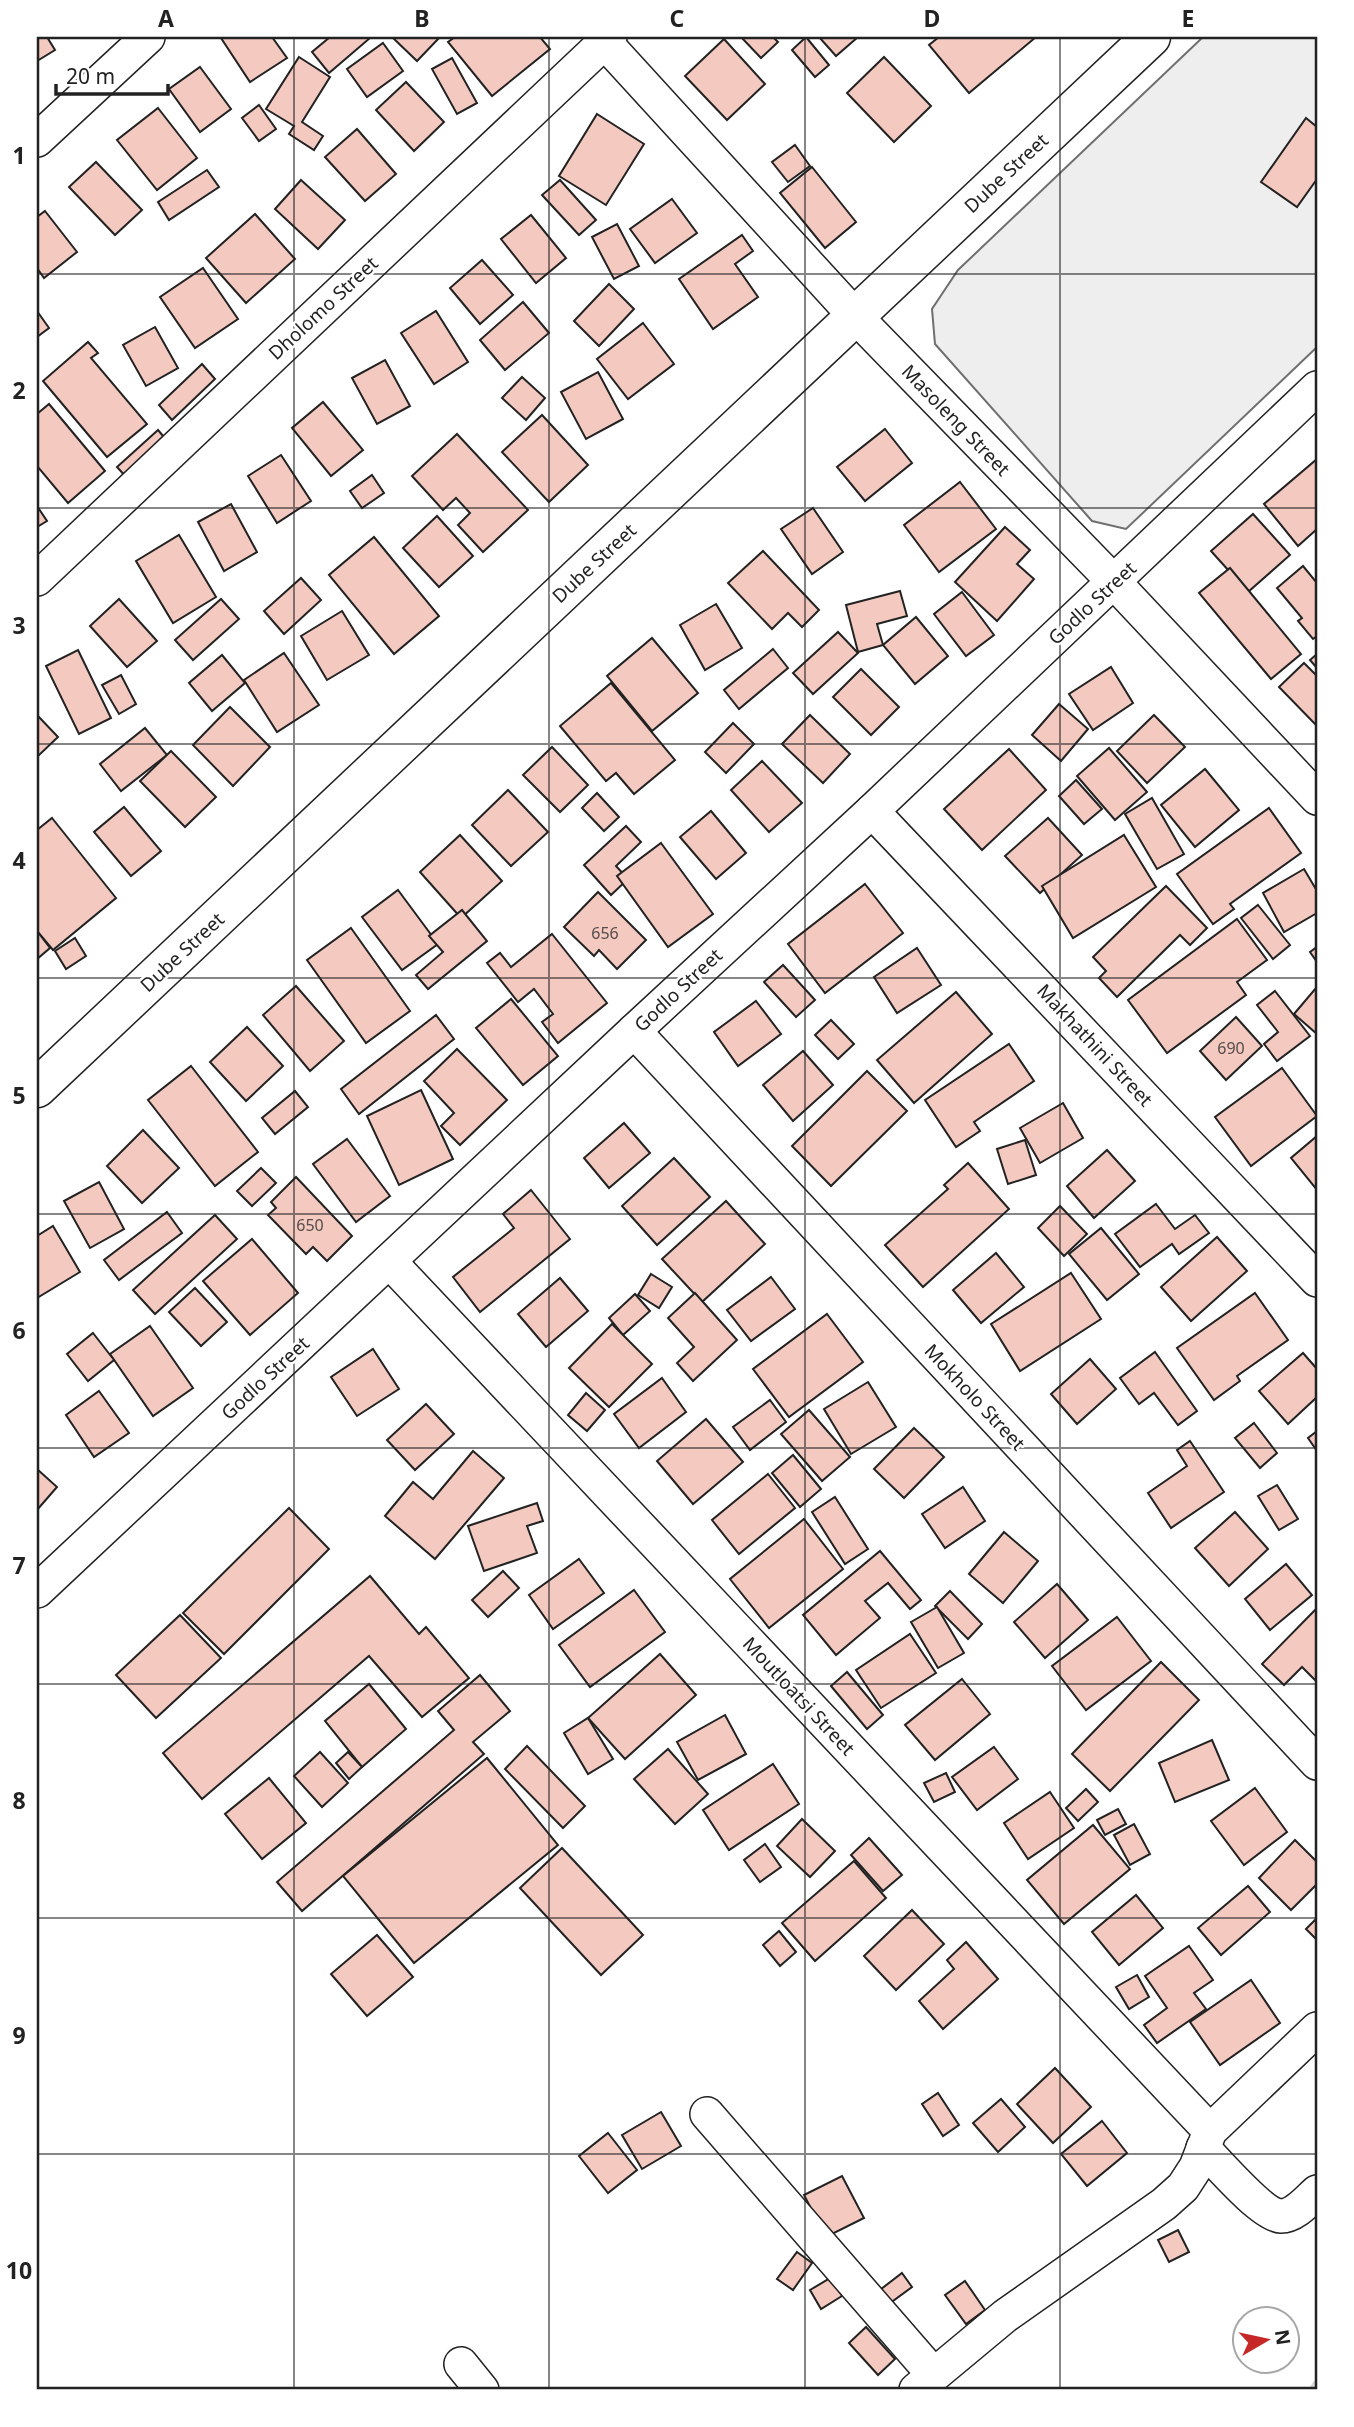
<svg xmlns="http://www.w3.org/2000/svg" width="1354" height="2427" viewBox="0 0 1354 2427" font-family="'Noto Sans',sans-serif">
<style>
.green{fill:#eee;stroke:#6f6f6f;stroke-width:2}
.lines{fill:none;stroke-linecap:round;stroke-linejoin:round}
.stream{stroke:#d9d9d9;stroke-width:10}
.building{fill:#f3c9c0;stroke:#222;stroke-width:2}
.street-casing{stroke:#222;stroke-width:36}
.secondary-casing{stroke:#222;stroke-width:41}
.street{stroke:#fff;stroke-width:33}
.secondary{stroke:#fff;stroke-width:38}
.grid{fill:none;stroke:#222;stroke-width:2;stroke-opacity:0.55}
.labels{text-anchor:middle;stroke-width:5;stroke-linejoin:round;paint-order:stroke}
.number-label{font-size:16px;fill:#564c4a}
.street-label{font-size:19px;fill:#222;stroke:#fff}
.neatline{fill:none;stroke:#222;stroke-width:2.5}
.grid-label{font-size:23px;text-anchor:middle;font-weight:bold;fill:#222}
</style>
<rect width="100%" height="100%" fill="#fff"/>
<polygon class="green" points="1203,37 1317,37 1317,347 1126,529 1092,521 935,344 932,309 958,270"/>
<g class="lines">
<polyline class="stream" points="1314,2390 1317,2385"/>
</g>
<g class="building">
<polygon points="37,37 47,37 55,50 37,61"/>
<polygon points="224,37 272,37 287,58 250,82 221,38"/>
<polygon points="330,37 369,37 370,38 329,73 312,52"/>
<polygon points="392,37 440,37 417,61"/>
<polygon points="455,37 540,37 550,49 492,96 448,42"/>
<polygon points="741,37 773,37 778,42 761,58"/>
<polygon points="806,37 829,65 815,77 792,50"/>
<polygon points="819,37 858,37 836,56"/>
<polygon points="939,37 1036,37 969,93 929,45"/>
<polygon points="724,39 765,84 727,120 685,76"/>
<polygon points="383,43 403,71 367,97 347,69"/>
<polygon points="299,57 330,77 302,122 323,136 314,150 289,134 294,126 266,109"/>
<polygon points="884,57 931,106 894,142 847,93"/>
<polygon points="452,58 477,103 457,114 432,69"/>
<polygon points="200,67 231,109 200,132 169,89"/>
<polygon points="406,82 444,122 414,151 376,110"/>
<polygon points="259,105 276,129 259,141 242,118"/>
<polygon points="158,108 197,158 157,190 117,140"/>
<polygon points="597,114 644,144 606,205 559,176"/>
<polygon points="1306,118 1317,127 1317,179 1297,207 1261,182"/>
<polygon points="357,129 396,174 365,201 325,157"/>
<polygon points="795,145 810,166 788,182 772,162"/>
<polygon points="96,162 142,210 115,235 69,187"/>
<polygon points="812,167 856,222 825,248 780,193"/>
<polygon points="207,170 219,187 169,220 158,202"/>
<polygon points="301,180 345,220 318,249 275,209"/>
<polygon points="560,180 596,220 579,235 542,195"/>
<polygon points="672,199 697,233 655,263 630,229"/>
<polygon points="45,211 77,252 44,278 37,268 37,217"/>
<polygon points="255,214 295,259 246,303 206,258"/>
<polygon points="531,215 566,258 536,283 501,239"/>
<polygon points="617,224 639,266 614,279 592,237"/>
<polygon points="742,235 753,251 735,264 758,297 713,329 679,279"/>
<polygon points="482,260 513,295 480,324 450,288"/>
<polygon points="203,268 238,319 195,348 160,297"/>
<polygon points="609,284 634,309 599,346 574,321"/>
<polygon points="523,302 549,333 505,370 480,340"/>
<polygon points="37,311 49,328 37,337"/>
<polygon points="436,311 468,362 434,384 401,333"/>
<polygon points="643,323 674,364 628,399 597,359"/>
<polygon points="155,327 178,368 146,386 123,345"/>
<polygon points="88,342 98,353 91,358 147,424 107,457 43,381"/>
<polygon points="385,360 410,406 377,424 352,378"/>
<polygon points="202,364 215,379 172,420 159,405"/>
<polygon points="598,372 623,419 586,439 561,392"/>
<polygon points="522,377 545,398 526,420 502,398"/>
<polygon points="323,402 363,450 331,476 292,428"/>
<polygon points="49,404 105,471 68,503 37,466 37,414"/>
<polygon points="542,415 588,465 549,502 502,452"/>
<polygon points="885,429 912,463 865,501 837,467"/>
<polygon points="158,430 169,443 128,479 117,467"/>
<polygon points="457,434 528,510 483,552 458,525 470,513 456,498 443,510 412,476"/>
<polygon points="281,455 311,501 277,523 248,476"/>
<polygon points="1317,459 1317,529 1298,546 1264,504"/>
<polygon points="372,475 384,493 362,508 350,491"/>
<polygon points="960,482 996,529 939,572 904,525"/>
<polygon points="231,504 257,552 224,571 198,522"/>
<polygon points="37,506 47,521 37,527"/>
<polygon points="813,508 843,552 812,574 781,529"/>
<polygon points="1253,514 1290,555 1248,592 1211,551"/>
<polygon points="437,516 473,556 439,587 403,548"/>
<polygon points="1005,527 1030,550 1017,564 1034,579 997,621 955,582"/>
<polygon points="179,535 216,597 173,623 136,561"/>
<polygon points="374,537 439,616 394,654 329,575"/>
<polygon points="763,551 819,610 802,627 788,613 772,629 728,583"/>
<polygon points="1303,566 1317,583 1317,636 1313,639 1298,621 1302,618 1277,588"/>
<polygon points="1230,568 1301,654 1271,679 1199,593"/>
<polygon points="301,578 321,600 284,634 264,611"/>
<polygon points="900,591 907,616 877,624 883,645 858,652 846,605"/>
<polygon points="962,592 994,635 966,656 934,614"/>
<polygon points="119,599 157,641 127,667 90,626"/>
<polygon points="221,599 239,619 193,660 175,640"/>
<polygon points="716,604 742,648 705,670 680,625"/>
<polygon points="342,611 369,655 327,680 301,636"/>
<polygon points="916,617 948,656 915,684 883,645"/>
<polygon points="838,632 858,653 813,694 793,673"/>
<polygon points="652,638 698,693 652,731 607,676"/>
<polygon points="773,649 788,668 739,709 724,690"/>
<polygon points="78,650 111,718 79,734 46,666"/>
<polygon points="284,653 319,705 277,732 244,680"/>
<polygon points="1317,654 1317,668 1310,660"/>
<polygon points="222,655 245,683 212,711 189,683"/>
<polygon points="1304,663 1317,676 1317,726 1279,687"/>
<polygon points="1111,667 1133,703 1093,730 1069,694"/>
<polygon points="861,669 899,707 871,735 833,697"/>
<polygon points="121,675 136,704 119,714 102,685"/>
<polygon points="611,683 675,760 634,794 616,773 606,781 560,726"/>
<polygon points="1059,704 1088,729 1061,761 1032,735"/>
<polygon points="230,707 270,747 233,786 193,745"/>
<polygon points="37,715 58,737 37,757"/>
<polygon points="810,715 850,754 823,783 782,744"/>
<polygon points="1154,715 1185,747 1147,783 1117,751"/>
<polygon points="733,723 754,744 726,773 705,752"/>
<polygon points="145,728 167,755 121,791 100,764"/>
<polygon points="552,747 588,785 560,812 523,775"/>
<polygon points="1109,748 1147,792 1115,820 1077,776"/>
<polygon points="1009,749 1046,790 982,850 944,809"/>
<polygon points="171,751 216,797 185,827 140,781"/>
<polygon points="762,761 802,803 769,832 731,790"/>
<polygon points="1205,769 1239,810 1195,847 1161,805"/>
<polygon points="1076,780 1102,809 1084,824 1059,796"/>
<polygon points="508,790 548,832 511,866 472,825"/>
<polygon points="597,793 619,817 604,831 582,808"/>
<polygon points="1152,798 1184,854 1157,869 1125,814"/>
<polygon points="124,807 161,851 131,876 94,832"/>
<polygon points="1269,808 1301,853 1230,904 1234,909 1213,924 1177,874"/>
<polygon points="711,811 746,853 716,879 680,837"/>
<polygon points="52,818 116,898 53,950 37,931 37,830"/>
<polygon points="1048,818 1082,855 1040,893 1005,856"/>
<polygon points="626,826 641,842 616,866 628,879 611,895 584,865"/>
<polygon points="460,835 502,881 461,918 420,872"/>
<polygon points="1124,835 1156,887 1073,938 1042,886"/>
<polygon points="661,843 713,914 668,947 617,876"/>
<polygon points="1304,869 1317,891 1317,913 1284,932 1263,893"/>
<polygon points="865,884 903,933 825,993 788,944"/>
<polygon points="1166,886 1207,928 1190,945 1180,935 1117,997 1099,978 1106,971 1093,957"/>
<polygon points="398,890 438,944 402,970 362,917"/>
<polygon points="598,892 646,940 617,969 599,950 594,956 564,927"/>
<polygon points="1258,905 1290,945 1273,959 1241,918"/>
<polygon points="462,910 487,941 428,989 416,975 443,952 429,936"/>
<polygon points="1237,919 1267,960 1237,982 1246,995 1167,1053 1128,1000"/>
<polygon points="351,928 410,1011 366,1043 307,960"/>
<polygon points="37,931 50,948 37,959"/>
<polygon points="552,934 607,1003 558,1043 542,1022 553,1014 534,989 518,1002 487,963 500,953 511,967"/>
<polygon points="75,938 86,956 66,969 55,951"/>
<polygon points="1317,947 1317,962 1310,952"/>
<polygon points="917,948 941,985 897,1013 874,977"/>
<polygon points="783,965 815,1000 796,1017 764,982"/>
<polygon points="296,986 344,1041 310,1071 263,1015"/>
<polygon points="1316,988 1317,989 1317,1034 1294,1014"/>
<polygon points="1275,991 1310,1036 1277,1061 1264,1044 1278,1032 1257,1005"/>
<polygon points="956,992 992,1034 914,1103 877,1060"/>
<polygon points="511,999 558,1056 523,1085 476,1028"/>
<polygon points="756,1001 781,1034 738,1066 714,1032"/>
<polygon points="436,1015 454,1039 359,1114 341,1089"/>
<polygon points="1236,1017 1262,1046 1226,1080 1200,1051"/>
<polygon points="831,1020 854,1044 838,1059 815,1035"/>
<polygon points="247,1027 283,1066 246,1101 210,1062"/>
<polygon points="1009,1044 1034,1081 974,1122 980,1131 956,1147 925,1100"/>
<polygon points="457,1049 507,1100 460,1145 441,1126 454,1113 424,1081"/>
<polygon points="803,1051 833,1085 793,1121 763,1085"/>
<polygon points="191,1066 258,1152 215,1186 148,1100"/>
<polygon points="1282,1068 1317,1116 1251,1166 1215,1117"/>
<polygon points="867,1071 907,1111 831,1186 792,1146"/>
<polygon points="421,1090 453,1159 399,1185 367,1116"/>
<polygon points="295,1091 308,1107 275,1134 262,1118"/>
<polygon points="1063,1103 1083,1138 1040,1163 1020,1128"/>
<polygon points="624,1123 650,1153 609,1188 584,1158"/>
<polygon points="143,1130 179,1168 142,1203 107,1166"/>
<polygon points="1317,1136 1317,1190 1291,1158"/>
<polygon points="347,1139 390,1196 356,1222 313,1164"/>
<polygon points="1025,1140 1036,1175 1008,1184 997,1149"/>
<polygon points="1107,1150 1135,1181 1094,1218 1067,1186"/>
<polygon points="674,1158 710,1197 657,1245 622,1206"/>
<polygon points="968,1163 1009,1209 923,1287 885,1245 948,1189 944,1185"/>
<polygon points="261,1168 276,1183 252,1206 237,1191"/>
<polygon points="296,1177 352,1236 327,1261 313,1247 306,1254 268,1215 276,1208 271,1202"/>
<polygon points="99,1182 124,1229 90,1248 64,1201"/>
<polygon points="531,1190 570,1239 480,1312 453,1277 514,1228 503,1214"/>
<polygon points="726,1201 765,1244 702,1302 662,1259"/>
<polygon points="1156,1204 1175,1229 1195,1215 1209,1233 1179,1254 1172,1244 1140,1267 1115,1234"/>
<polygon points="1060,1206 1087,1234 1064,1256 1038,1228"/>
<polygon points="167,1212 182,1233 119,1280 104,1260"/>
<polygon points="215,1215 237,1239 155,1314 133,1290"/>
<polygon points="53,1226 80,1272 37,1298 37,1236"/>
<polygon points="1101,1228 1139,1274 1107,1300 1069,1254"/>
<polygon points="1217,1237 1247,1271 1191,1321 1161,1287"/>
<polygon points="252,1239 298,1293 250,1335 203,1281"/>
<polygon points="996,1253 1024,1287 981,1323 953,1290"/>
<polygon points="1071,1273 1101,1319 1020,1371 991,1324"/>
<polygon points="651,1274 672,1287 659,1308 638,1295"/>
<polygon points="771,1277 795,1309 751,1341 727,1310"/>
<polygon points="560,1278 588,1311 546,1347 518,1314"/>
<polygon points="195,1288 227,1322 201,1346 169,1312"/>
<polygon points="695,1293 737,1340 693,1381 677,1363 694,1347 668,1318"/>
<polygon points="1255,1293 1288,1340 1237,1376 1240,1381 1214,1400 1177,1348"/>
<polygon points="635,1294 650,1311 623,1335 609,1318"/>
<polygon points="827,1314 863,1362 789,1417 753,1369"/>
<polygon points="612,1324 652,1364 609,1407 569,1368"/>
<polygon points="150,1326 193,1388 153,1416 110,1354"/>
<polygon points="93,1333 114,1360 88,1381 67,1354"/>
<polygon points="373,1349 399,1389 357,1416 331,1377"/>
<polygon points="1155,1352 1197,1411 1178,1425 1154,1393 1139,1404 1120,1378"/>
<polygon points="1303,1353 1317,1369 1317,1397 1288,1424 1259,1391"/>
<polygon points="1090,1359 1116,1389 1077,1424 1051,1394"/>
<polygon points="662,1378 686,1412 639,1448 614,1414"/>
<polygon points="868,1382 896,1427 851,1454 824,1409"/>
<polygon points="99,1391 129,1433 94,1457 66,1415"/>
<polygon points="586,1393 605,1410 587,1431 568,1415"/>
<polygon points="770,1400 786,1422 750,1450 733,1427"/>
<polygon points="426,1404 454,1434 415,1470 387,1440"/>
<polygon points="809,1410 850,1457 822,1481 781,1434"/>
<polygon points="706,1419 743,1462 693,1504 657,1461"/>
<polygon points="1254,1423 1277,1453 1260,1468 1235,1438"/>
<polygon points="914,1428 944,1457 904,1498 874,1469"/>
<polygon points="1317,1431 1317,1451 1308,1438"/>
<polygon points="1190,1441 1224,1492 1171,1528 1148,1493 1187,1466 1177,1450"/>
<polygon points="473,1451 504,1478 435,1559 385,1516 413,1482 433,1499"/>
<polygon points="793,1455 821,1489 800,1507 772,1473"/>
<polygon points="37,1469 57,1487 37,1510"/>
<polygon points="768,1474 795,1508 739,1554 712,1520"/>
<polygon points="1277,1485 1298,1519 1279,1530 1258,1496"/>
<polygon points="963,1487 985,1521 945,1548 922,1514"/>
<polygon points="835,1497 868,1549 845,1564 812,1512"/>
<polygon points="537,1503 543,1521 527,1526 537,1553 484,1571 468,1526"/>
<polygon points="289,1508 329,1549 224,1654 183,1613"/>
<polygon points="1235,1512 1268,1549 1229,1586 1195,1548"/>
<polygon points="804,1519 843,1569 769,1628 730,1579"/>
<polygon points="1004,1532 1038,1561 1003,1603 969,1574"/>
<polygon points="880,1551 921,1600 910,1609 888,1583 865,1601 880,1618 836,1655 803,1615"/>
<polygon points="579,1559 604,1593 553,1629 529,1595"/>
<polygon points="1286,1564 1312,1595 1270,1630 1245,1599"/>
<polygon points="503,1571 519,1588 488,1617 472,1600"/>
<polygon points="370,1576 419,1634 426,1627 469,1678 422,1717 369,1656 202,1799 163,1753"/>
<polygon points="1057,1584 1088,1620 1045,1658 1014,1622"/>
<polygon points="634,1590 665,1632 590,1687 559,1645"/>
<polygon points="950,1591 982,1624 968,1639 935,1606"/>
<polygon points="937,1607 964,1653 938,1668 911,1622"/>
<polygon points="1317,1608 1317,1682 1302,1667 1284,1685 1262,1664"/>
<polygon points="180,1615 221,1658 156,1718 116,1675"/>
<polygon points="1117,1617 1151,1661 1086,1710 1052,1666"/>
<polygon points="910,1634 936,1673 881,1708 856,1670"/>
<polygon points="660,1654 696,1695 625,1759 588,1718"/>
<polygon points="1161,1662 1199,1700 1110,1791 1072,1754"/>
<polygon points="847,1672 883,1715 867,1729 831,1686"/>
<polygon points="480,1675 510,1711 473,1742 484,1754 302,1911 277,1882 454,1730 438,1711"/>
<polygon points="962,1679 990,1714 935,1760 905,1725"/>
<polygon points="369,1684 406,1729 362,1767 325,1721"/>
<polygon points="725,1715 746,1754 698,1780 677,1742"/>
<polygon points="588,1718 613,1759 588,1774 564,1733"/>
<polygon points="1212,1740 1229,1780 1175,1802 1159,1763"/>
<polygon points="527,1746 585,1806 563,1828 505,1769"/>
<polygon points="994,1747 1018,1779 977,1810 952,1777"/>
<polygon points="668,1749 708,1794 675,1824 634,1779"/>
<polygon points="320,1752 348,1783 322,1807 294,1776"/>
<polygon points="348,1752 362,1767 349,1779 336,1763"/>
<polygon points="487,1758 558,1845 414,1963 343,1876"/>
<polygon points="773,1764 799,1804 729,1850 703,1810"/>
<polygon points="946,1773 955,1792 934,1802 924,1783"/>
<polygon points="269,1778 306,1823 262,1859 225,1814"/>
<polygon points="1255,1788 1287,1832 1244,1865 1211,1821"/>
<polygon points="1086,1789 1098,1802 1078,1821 1066,1808"/>
<polygon points="1050,1792 1074,1828 1028,1859 1004,1823"/>
<polygon points="1118,1809 1126,1824 1105,1835 1097,1820"/>
<polygon points="802,1819 835,1851 810,1877 777,1846"/>
<polygon points="1134,1824 1150,1854 1130,1865 1114,1835"/>
<polygon points="1093,1825 1130,1869 1064,1924 1027,1880"/>
<polygon points="869,1838 902,1875 883,1891 851,1855"/>
<polygon points="1295,1840 1317,1862 1317,1884 1291,1910 1259,1878"/>
<polygon points="765,1844 781,1867 760,1882 744,1860"/>
<polygon points="562,1848 643,1935 601,1975 520,1888"/>
<polygon points="854,1861 886,1898 815,1961 782,1923"/>
<polygon points="1248,1886 1270,1912 1221,1955 1198,1928"/>
<polygon points="1136,1895 1163,1928 1119,1965 1092,1932"/>
<polygon points="912,1910 944,1944 896,1990 864,1956"/>
<polygon points="1317,1918 1317,1940 1306,1929"/>
<polygon points="779,1931 796,1952 780,1966 763,1945"/>
<polygon points="377,1935 413,1977 367,2016 331,1974"/>
<polygon points="966,1942 998,1979 943,2029 919,2001 954,1969 947,1960"/>
<polygon points="1189,1946 1213,1980 1194,1993 1206,2009 1157,2043 1144,2025 1167,2008 1145,1976"/>
<polygon points="1137,1975 1149,1997 1129,2009 1116,1987"/>
<polygon points="1251,1980 1280,2023 1220,2065 1190,2022"/>
<polygon points="1055,2068 1091,2107 1053,2143 1017,2104"/>
<polygon points="938,2093 959,2125 943,2136 922,2104"/>
<polygon points="1001,2099 1025,2127 998,2152 973,2123"/>
<polygon points="661,2112 681,2146 642,2169 622,2135"/>
<polygon points="1102,2121 1127,2153 1087,2186 1061,2154"/>
<polygon points="608,2133 637,2170 608,2193 579,2156"/>
<polygon points="842,2176 864,2218 826,2237 804,2195"/>
<polygon points="1178,2230 1189,2252 1169,2262 1158,2240"/>
<polygon points="797,2252 812,2263 793,2290 777,2279"/>
<polygon points="902,2273 912,2287 882,2309 872,2296"/>
<polygon points="832,2277 842,2296 821,2309 810,2290"/>
<polygon points="965,2281 985,2310 966,2324 945,2295"/>
<polygon points="866,2327 895,2359 878,2375 849,2343"/>
</g>
<g class="lines">
<g class="street-casing">
<g id="street">
<polyline points="600,37 856,317 1114,582 1317,798"/>
<polyline points="37,140 148,37"/>
<polyline points="37,579 610,37"/>
<polyline points="872,811 1317,1280"/>
<polyline points="634,1031 1317,1763"/>
<polyline points="389,1261 1210,2131"/>
<polyline points="37,1591 634,1031 872,811 1317,388"/>
<polyline points="707,2114 933,2374"/>
<path d="M1203,2148C1218,2163 1262,2215 1281,2216C1295,2216 1308,2200 1317,2192"/>
<polyline points="461,2364 482,2390"/>
<polyline points="916,2390 1005,2316 1164,2204 1183,2187 1196,2167 1210,2131 1317,2029"/>
</g>
</g>
<g class="secondary-casing">
<polyline id="secondary" points="37,1088 1151,37"/>
</g>
<use href="#street" class="street"/>
<use href="#secondary" class="secondary"/>
</g>
<path class="grid" d="M294,37V2390M549,37V2390M805,37V2390M1060,37V2390M37,274H1317M37,508H1317M37,744H1317M37,978H1317M37,1214H1317M37,1448H1317M37,1684H1317M37,1918H1317M37,2154H1317"/>
<g class="labels">
<g class="number-label">
<text x="605" y="939">656</text>
<text x="1231" y="1054">690</text>
<text x="310" y="1231">650</text>
</g>
<g class="street-label">
<text transform="translate(1006 173) rotate(-43)" y="7">Dube Street</text>
<text transform="translate(323 308) rotate(-43)" y="7">Dholomo Street</text>
<text transform="translate(956 420) rotate(46)" y="7">Masoleng Street</text>
<text transform="translate(594 563) rotate(-43)" y="7">Dube Street</text>
<text transform="translate(1092 603) rotate(-43)" y="7">Godlo Street</text>
<text transform="translate(182 952) rotate(-43)" y="7">Dube Street</text>
<text transform="translate(678 990) rotate(-43)" y="7">Godlo Street</text>
<text transform="translate(1095 1045) rotate(47)" y="7">Makhathini Street</text>
<text transform="translate(265 1378) rotate(-43)" y="7">Godlo Street</text>
<text transform="translate(975 1397) rotate(47)" y="7">Mokholo Street</text>
<text transform="translate(799 1696) rotate(47)" y="7">Moutloatsi Street</text>
</g>
</g>
<rect width="1354" height="2427" fill="none" stroke="#ffffff" stroke-width="77"/>
<g transform="translate(1266 2340) rotate(81)"><circle r="33" fill="#ffffff" stroke="#a7a7a7" stroke-width="2"/>
<path d="M0-5L12 26L0 18L-12 26Z" fill="#c62828"/>
<text y="-10" font-size="19" font-weight="bold" text-anchor="middle" fill="#222222">N</text>
</g>
<path d="M56 84v10h112v-10" fill="none" stroke="#222222" stroke-width="3.5"/>
<text x="66" y="84" font-size="21" fill="#222222" stroke="#ffffff" stroke-width="5" paint-order="stroke">20 m</text>
<rect x="38" y="38" width="1278" height="2350" class="neatline"/>
<g class="grid-label">
<text x="166" y="27">A</text>
<text x="422" y="27">B</text>
<text x="677" y="27">C</text>
<text x="932" y="27">D</text>
<text x="1188" y="27">E</text>
<text x="19" y="164">1</text>
<text x="19" y="399">2</text>
<text x="19" y="634">3</text>
<text x="19" y="869">4</text>
<text x="19" y="1104">5</text>
<text x="19" y="1339">6</text>
<text x="19" y="1574">7</text>
<text x="19" y="1809">8</text>
<text x="19" y="2044">9</text>
<text x="19" y="2279">10</text>
</g>
</svg>
